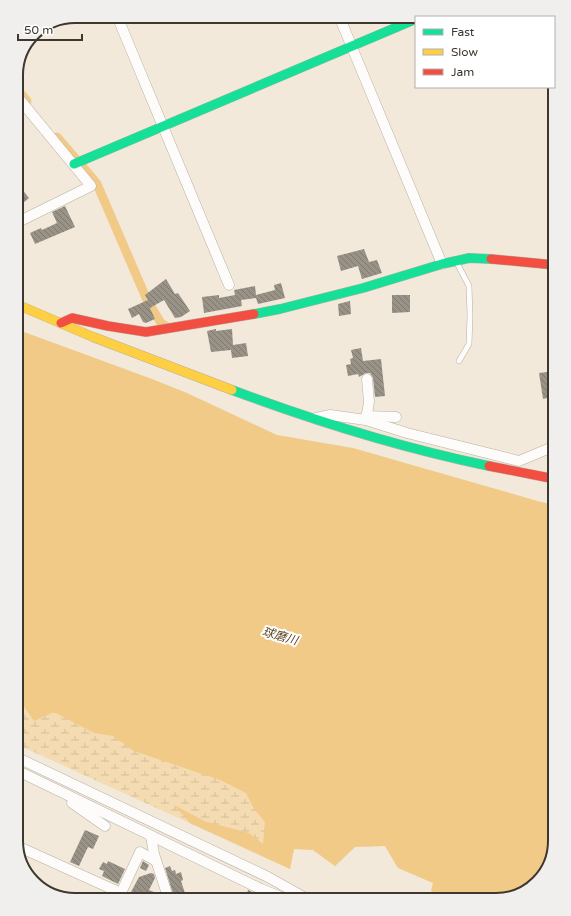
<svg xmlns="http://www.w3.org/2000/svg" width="571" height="916" viewBox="0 0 571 916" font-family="'Varela Round','Noto Sans JP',sans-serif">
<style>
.wetland{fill:url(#wetland-marsh)}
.water{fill:#f1ca88}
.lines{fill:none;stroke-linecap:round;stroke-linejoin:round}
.canal{stroke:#f1ca88;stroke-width:9}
.building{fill:url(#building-back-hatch)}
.lane-casing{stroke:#b7b0a5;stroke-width:6}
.street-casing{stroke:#b7b0a5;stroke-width:11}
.fast-casing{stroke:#b7b0a5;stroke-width:10}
.slow-casing{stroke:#b7b0a5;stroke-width:10}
.jam-casing{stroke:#b7b0a5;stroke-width:10}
.lane{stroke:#fdfcfa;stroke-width:5}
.street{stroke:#fdfcfa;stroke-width:10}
.fast{stroke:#16e098;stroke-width:9}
.slow{stroke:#ffcf43;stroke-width:9}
.jam{stroke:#f24e42;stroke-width:9}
.labels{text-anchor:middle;stroke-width:4;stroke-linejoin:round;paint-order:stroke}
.water-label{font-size:12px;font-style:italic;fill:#5c4521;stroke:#fff}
.rim{fill:none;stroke:#3e372d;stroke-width:2}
</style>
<defs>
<pattern id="wetland-marsh" width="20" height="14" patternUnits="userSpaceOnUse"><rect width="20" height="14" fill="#f5dbb1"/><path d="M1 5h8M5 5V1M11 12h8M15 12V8" fill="none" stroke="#d3bd99"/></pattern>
<pattern id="building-back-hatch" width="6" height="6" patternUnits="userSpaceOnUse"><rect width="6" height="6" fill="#999287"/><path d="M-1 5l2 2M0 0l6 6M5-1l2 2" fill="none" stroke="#7e786f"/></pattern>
</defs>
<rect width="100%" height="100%" fill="#f2e9db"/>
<polygon class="wetland" points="16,652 545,873 522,894 495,900 448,900 448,897 431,891 433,883 398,868 385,846 355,847 335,866 313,850 294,849 290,869 16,744"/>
<polygon class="water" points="16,329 152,379 187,393 277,435 353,448 541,502 555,505 555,841 545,873 522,894 495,900 448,900 448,897 431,891 433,883 398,868 385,846 355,847 335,866 313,850 294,849 290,869 190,823 174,805 204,821 249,833 263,844 265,822 254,809 246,793 220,780 134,751 113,736 94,733 54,712 34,721 20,701 16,699"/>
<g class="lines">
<g class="canal">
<polyline points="16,88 27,101"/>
<polyline points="57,137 75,158"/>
<polyline points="82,166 97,184 147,300 161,323 169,328"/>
</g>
</g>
<g class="building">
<polygon points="20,187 29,198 16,209 16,190"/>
<polygon points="65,206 75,227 35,244 30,233 41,228 42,230 57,223 52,212"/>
<polygon points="364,249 369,262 377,260 382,273 362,279 358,266 341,271 337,256"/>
<polygon points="166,279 175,294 178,293 190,311 181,317 175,318 164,300 150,308 155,319 146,323 143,322 139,314 132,318 128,309 148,300 145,295"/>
<polygon points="281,283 285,298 258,304 256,298 241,300 242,306 204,313 202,297 219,295 219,298 235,295 234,290 255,286 256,295 275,290 274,285"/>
<polygon points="392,295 410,295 410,312 392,313"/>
<polygon points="350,301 351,314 339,316 338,304"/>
<polygon points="216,329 216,331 232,329 233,345 246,343 248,356 232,358 231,350 211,352 207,331"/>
<polygon points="361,348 363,361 381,359 385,396 375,397 373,378 370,373 366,373 359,377 358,374 348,376 346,365 351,364 350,359 353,358 351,350"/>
<polygon points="555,371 555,383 550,384 552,397 543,399 539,373"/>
<polygon points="85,830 99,836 93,849 88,847 79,866 70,862"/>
<polygon points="108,861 125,869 118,884 102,876 104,871 99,869 103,862 107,864"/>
<polygon points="143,861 149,865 146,871 140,868"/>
<polygon points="170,866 172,871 175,870 176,874 181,872 183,880 181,881 185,893 198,900 175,900 165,868"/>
<polygon points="151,873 154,874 155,878 149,890 161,895 162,900 142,900 143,898 131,892 139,877"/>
<polygon points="248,890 256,894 253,900 246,897"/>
<polygon points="209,892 225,900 205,900"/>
</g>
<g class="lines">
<g class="lane-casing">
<g id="lane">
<polyline points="457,263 469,286 470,316 469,344 459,361"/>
<polyline points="368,900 375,896 390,900"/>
</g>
</g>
<g class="street-casing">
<g id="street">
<polyline points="117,16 229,285"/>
<polyline points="339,16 442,264"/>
<polyline points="16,223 91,186 16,95"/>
<polyline points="366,416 396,417"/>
<polyline points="316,418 330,415 366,420 407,433 519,461 555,446"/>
<polyline points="366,420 369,402 367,379"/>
<polyline points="16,757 268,877 309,900"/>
<polyline points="16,770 261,889 288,900"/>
<polyline points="72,803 105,826"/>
<polyline points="151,836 154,854 169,900"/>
<polyline points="17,846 121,893 140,852 156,861"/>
</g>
</g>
<g class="fast-casing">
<g id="fast">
<polyline points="74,164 416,19"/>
<polyline points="254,314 280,309 363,288 442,264 469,258 491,259"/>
<path d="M232,390C315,421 402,448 489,466"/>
</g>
</g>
<g class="slow-casing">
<polyline id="slow" points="16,304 93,337 232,390"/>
</g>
<g class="jam-casing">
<g id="jam">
<polyline points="491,259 555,265"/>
<polyline points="61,323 72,318 108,326 146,332 254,314"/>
<polyline points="489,466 555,479"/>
</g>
</g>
<use href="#lane" class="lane"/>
<use href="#street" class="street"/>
<use href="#fast" class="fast"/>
<use href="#slow" class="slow"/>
<use href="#jam" class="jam"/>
</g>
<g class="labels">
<g class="water-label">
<text transform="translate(280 636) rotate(16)" y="4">球磨川</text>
</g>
</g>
<path d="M0 0H571V916H0ZM75 23H496A52 52 0 0 1 548 75V841A52 52 0 0 1 496 893H75A52 52 0 0 1 23 841V75A52 52 0 0 1 75 23Z" fill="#f0efee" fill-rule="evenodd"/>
<path class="rim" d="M75 23H496A52 52 0 0 1 548 75V841A52 52 0 0 1 496 893H75A52 52 0 0 1 23 841V75A52 52 0 0 1 75 23Z"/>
<rect x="415" y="16" width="140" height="72" fill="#ffffff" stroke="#b2afab"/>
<rect x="423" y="29" width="20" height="6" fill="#16e098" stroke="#b2afab"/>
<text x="451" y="36" font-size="12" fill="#3e372d">Fast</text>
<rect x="423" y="49" width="20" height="6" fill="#ffcf43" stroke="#b2afab"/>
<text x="451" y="56" font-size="12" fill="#3e372d">Slow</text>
<rect x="423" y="69" width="20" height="6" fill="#f24e42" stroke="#b2afab"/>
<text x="451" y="76" font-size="12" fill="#3e372d">Jam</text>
<path d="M18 34v6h64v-6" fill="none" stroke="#3e372d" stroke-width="2"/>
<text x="24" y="34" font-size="12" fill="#3e372d" stroke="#ffffff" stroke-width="3" paint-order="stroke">50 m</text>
</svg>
